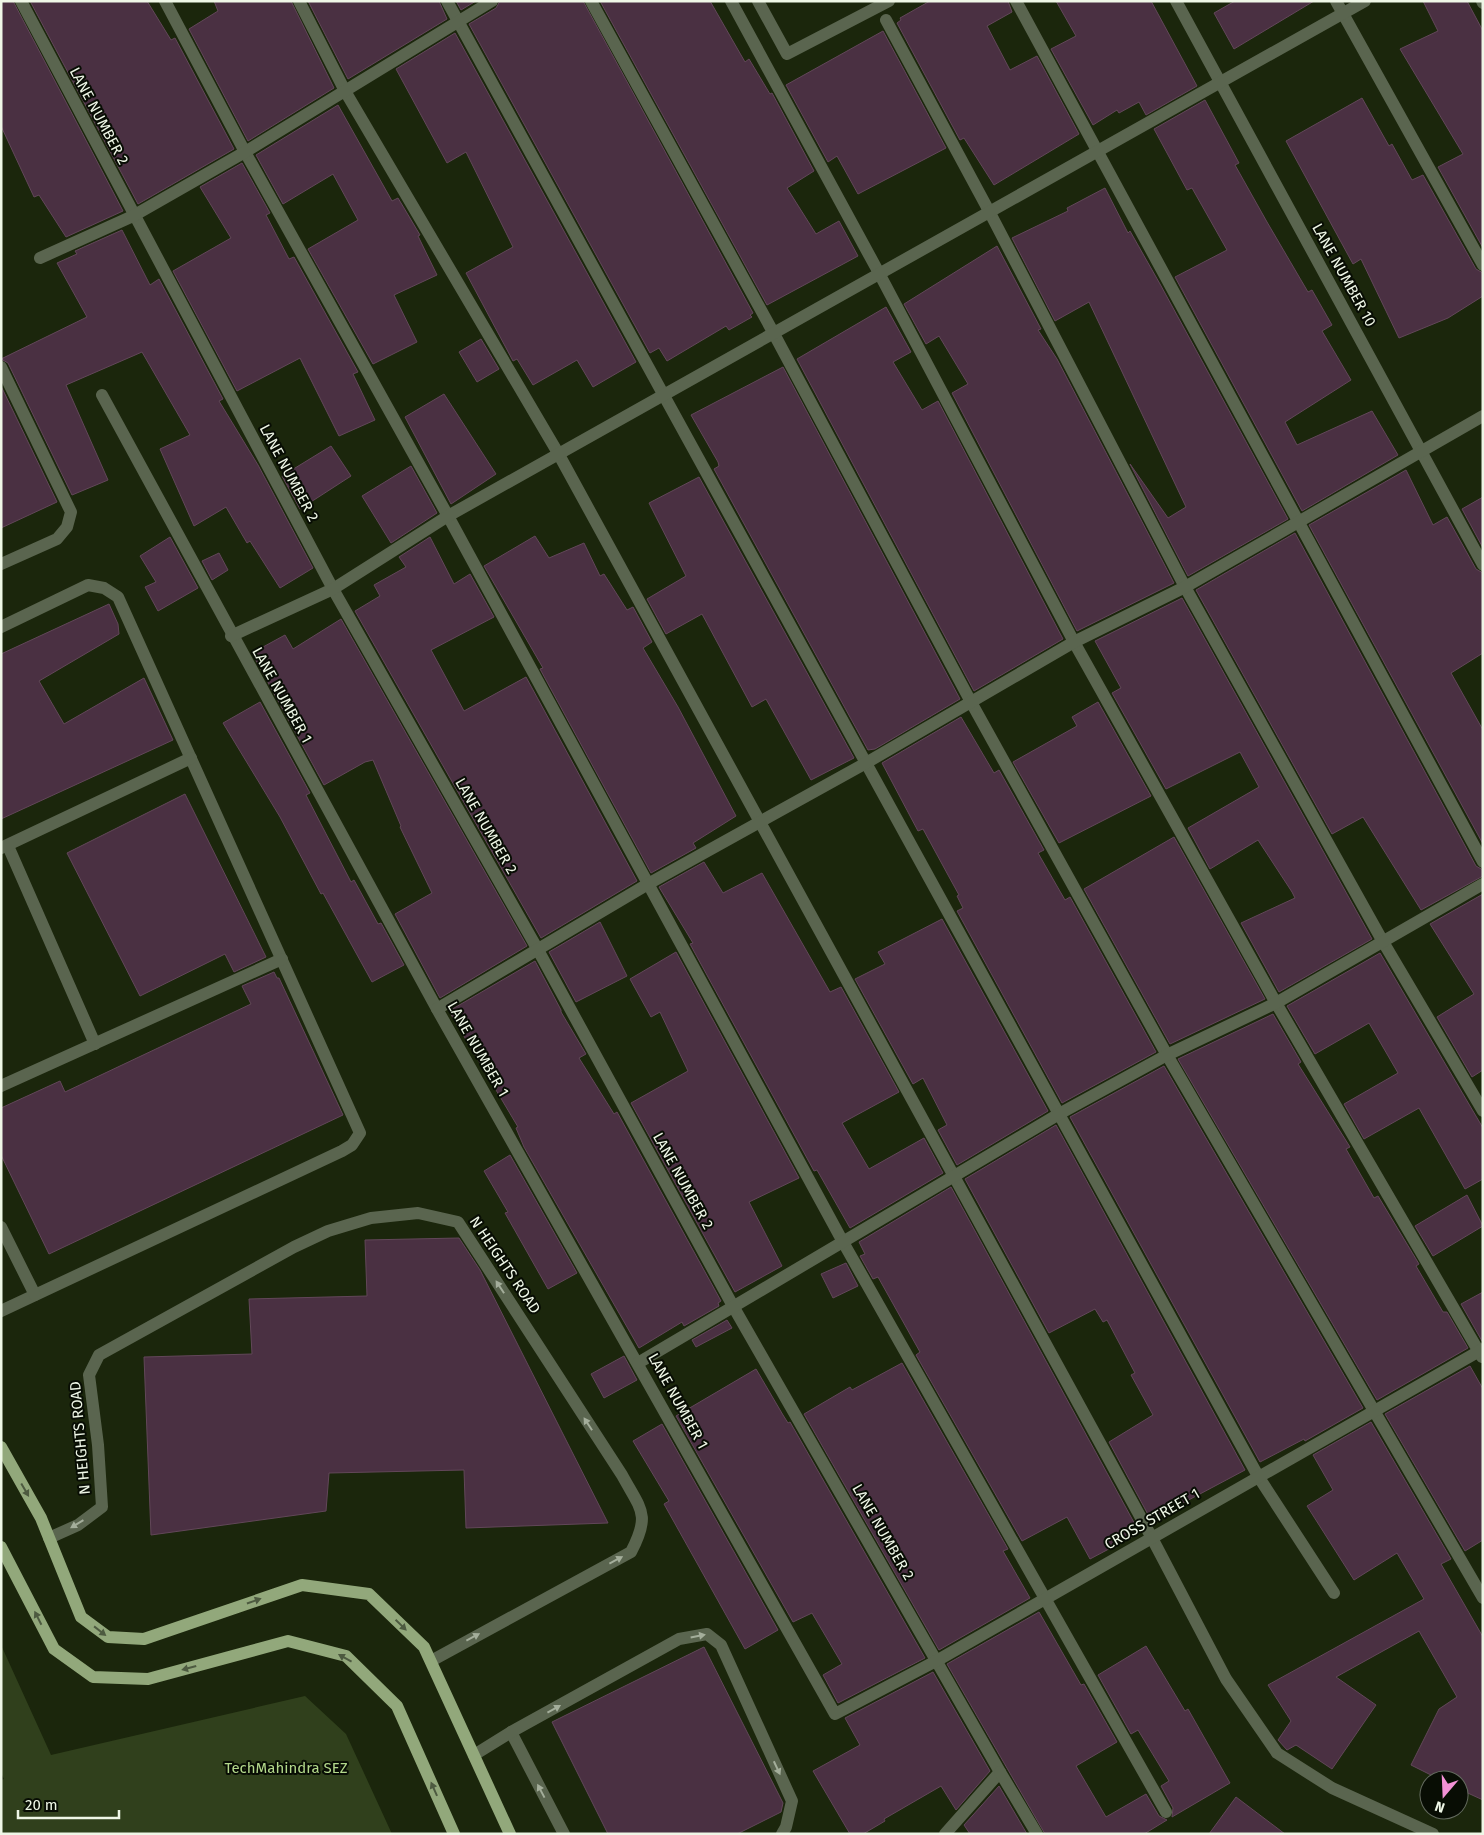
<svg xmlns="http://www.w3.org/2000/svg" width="1484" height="1835" viewBox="0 0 1484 1835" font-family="'Fira Sans',sans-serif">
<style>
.green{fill:#30401c}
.building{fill:#4a3042;stroke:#624759}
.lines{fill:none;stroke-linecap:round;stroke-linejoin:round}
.minor{stroke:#5a654f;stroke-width:12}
.major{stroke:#92a87b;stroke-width:12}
.oneway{fill:#a4ae9b}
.oneway2{fill:#4d5a40}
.labels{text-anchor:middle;stroke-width:4;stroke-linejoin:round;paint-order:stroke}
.street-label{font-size:15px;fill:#eff7e7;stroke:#080d04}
.park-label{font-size:15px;fill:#b3d88b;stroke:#080d04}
</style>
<rect width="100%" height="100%" fill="#1b260c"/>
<polygon class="green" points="1,1645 51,1755 305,1696 346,1734 392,1834 1,1834 1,1780 4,1779 1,1773"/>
<g class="building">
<polygon points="1,1 13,1 123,211 66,237 39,195 34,197 1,126"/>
<polygon points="30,1 147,1 171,40 175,38 234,149 138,204"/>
<polygon points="214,1 291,1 334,88 248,141 189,29 218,11"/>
<polygon points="308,1 439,1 447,19 348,79"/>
<polygon points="456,1 476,1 461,10"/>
<polygon points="500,1 583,1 753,313 750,315 752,317 729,330 726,326 667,361 659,348 650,353 469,24 496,8"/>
<polygon points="600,1 710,1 745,62 749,59 770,94 772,93 814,171 787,188 816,234 839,221 858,256 767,305"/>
<polygon points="930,1 1008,1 1012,12 987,26 1010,70 1037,56 1079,134 994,185 964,138 960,140 897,23 901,20 900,18"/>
<polygon points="1056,1 1151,1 1197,86 1146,115 1139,102 1119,113 1117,110 1093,125 1051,49 1076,36"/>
<polygon points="1235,1 1314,1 1234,49 1214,13"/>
<polygon points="1423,1 1467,1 1483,31 1483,248 1438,167 1463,154 1400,49 1438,31"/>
<polygon points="883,31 946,148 858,194 837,156 828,162 786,85"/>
<polygon points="455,33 636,362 593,387 577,360 533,385 517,359 513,361 466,273 513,247 466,152 447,163 396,69"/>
<polygon points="1362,98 1389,146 1392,144 1412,180 1423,175 1476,269 1483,273 1483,296 1448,318 1399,338 1361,259 1353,264 1286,141"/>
<polygon points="1205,100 1239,163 1235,165 1267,222 1308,292 1312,290 1332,325 1322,331 1351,380 1285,422 1297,445 1372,411 1398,455 1302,511 1175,277 1227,250 1192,188 1187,190 1154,129"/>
<polygon points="338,105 392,201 398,198 404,208 420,235 418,236 437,275 394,295 417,342 373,364 308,249 358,220 333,174 283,204 256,155"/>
<polygon points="242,163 270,213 266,215 289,259 294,257 358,372 353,374 375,420 339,436 300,358 237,391 173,271 231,238 200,187"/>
<polygon points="1105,188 1128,233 1130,231 1160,284 1288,519 1188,576 1130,464 1168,518 1186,507 1089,302 1055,321 1012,238 1068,211 1067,208"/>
<polygon points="122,230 150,285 159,279 223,399 219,401 258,465 313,568 280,588 250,541 247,543 226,507 194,526 160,449 190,435 142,352 66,385 108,480 72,495 8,363 1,359 87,317 57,263 77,254 75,251"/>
<polygon points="997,246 1041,329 1038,330 1057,359 1174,583 1077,631 952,393 968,384 939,336 926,344 904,304"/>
<polygon points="886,307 911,352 893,362 922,410 938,401 1063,639 974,691 797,359"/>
<polygon points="481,339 499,369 477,382 459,352"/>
<polygon points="783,367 960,699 875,749 868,750 714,469 719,466 718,462 691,415"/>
<polygon points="1,386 57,502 1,528"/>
<polygon points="444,394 496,474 451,504 405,417"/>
<polygon points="331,446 351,476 300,509 282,476"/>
<polygon points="411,466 437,513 391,543 362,496"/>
<polygon points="1406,470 1433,525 1447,517 1476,569 1483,573 1483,653 1451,673 1483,730 1483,844 1309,525"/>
<polygon points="699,477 854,758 811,780 766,699 752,707 702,614 666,634 647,599 686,576 649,503"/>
<polygon points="1483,497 1483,548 1462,509"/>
<polygon points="1295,533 1476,866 1483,870 1483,876 1421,910 1363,817 1332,834 1196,590"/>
<polygon points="535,536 549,558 584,543 600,576 604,574 627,610 633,607 652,642 643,648 678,707 736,816 693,843 696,848 651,873 540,669 543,668 484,566"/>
<polygon points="170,537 198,588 158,611 145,587 156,582 140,556"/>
<polygon points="430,537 454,584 470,574 494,617 431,650 464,711 526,677 637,881 541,938 355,611 380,596 374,585 406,567 399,557"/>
<polygon points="219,553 228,570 212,580 202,561"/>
<polygon points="1182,598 1372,939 1279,992 1241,923 1295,898 1292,892 1258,840 1210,869 1188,828 1259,787 1240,752 1166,789 1112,693 1121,688 1095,641"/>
<polygon points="109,604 118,624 119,634 39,681 64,724 144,678 173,740 1,819 1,654"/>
<polygon points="341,619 527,946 440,998 395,914 432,893 400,827 401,826 373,760 365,762 324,785 252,653 285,635 293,649"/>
<polygon points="260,702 310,793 306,795 309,801 351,882 354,880 378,924 381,923 404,965 372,982 323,893 321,894 280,817 223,723"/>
<polygon points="1098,702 1151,796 1059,843 1013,762 1077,726 1072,717"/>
<polygon points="961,717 994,773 999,770 1044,850 1038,853 1065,900 1070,897 1156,1052 1062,1103 957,911 963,908 957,896 959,895 948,875 923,829 918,831 882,763"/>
<polygon points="185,794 266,957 234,972 225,954 140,996 67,853"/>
<polygon points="1174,837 1265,999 1170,1044 1084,889"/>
<polygon points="704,862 723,893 762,873 830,992 841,987 899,1092 842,1123 869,1169 924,1138 943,1173 850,1228 817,1170 814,1171 690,944 693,943 659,887"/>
<polygon points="1483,894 1483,1070 1472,1077 1437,1017 1474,994 1430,924"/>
<polygon points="942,919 1048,1111 957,1165 938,1130 947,1125 923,1078 913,1084 855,979 885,964 878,952"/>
<polygon points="600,922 627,976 576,1002 549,952"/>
<polygon points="676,952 799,1178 749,1202 782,1266 735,1292 631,1103 688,1071 660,1012 651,1017 630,979"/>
<polygon points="1380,953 1483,1128 1483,1179 1465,1189 1419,1108 1364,1139 1344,1104 1398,1073 1369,1023 1315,1054 1287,1006"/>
<polygon points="535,961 561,1010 561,1012 586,1054 579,1058 614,1114 617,1112 721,1301 718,1303 719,1306 684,1326 682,1322 639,1348 524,1147 516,1128 518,1127 449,1011"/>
<polygon points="274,972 277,978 279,978 343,1115 49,1254 1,1155 1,1108 60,1081 65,1092 251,1004 242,986"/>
<polygon points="1273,1014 1301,1062 1298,1064 1350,1147 1346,1149 1374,1198 1378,1196 1419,1264 1416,1266 1443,1312 1447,1312 1468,1348 1377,1400 1178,1059"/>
<polygon points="1164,1066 1363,1408 1305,1441 1304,1439 1260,1462 1070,1117"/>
<polygon points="1056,1125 1245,1470 1151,1520 1109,1442 1153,1415 1131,1375 1135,1373 1107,1320 1103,1322 1095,1309 1049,1333 965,1179"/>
<polygon points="510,1155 577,1273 548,1289 505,1213 508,1212 484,1171"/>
<polygon points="951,1187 1137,1528 1134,1529 1137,1534 1090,1559 1067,1517 1022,1541 916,1355 920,1352 878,1277 873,1279 860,1256 865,1254 859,1242"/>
<polygon points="1467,1195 1483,1226 1433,1256 1415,1226"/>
<polygon points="459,1238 480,1270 608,1523 466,1528 464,1470 329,1473 326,1511 151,1535 144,1357 252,1354 249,1299 367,1296 365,1240"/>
<polygon points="846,1263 858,1286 833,1298 821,1274"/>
<polygon points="1483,1292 1483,1341 1482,1341 1461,1304"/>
<polygon points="727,1320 732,1328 696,1347 692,1340"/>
<polygon points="624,1356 637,1380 604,1398 591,1374"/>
<polygon points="902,1363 1008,1549 1003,1551 1030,1598 939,1650 804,1414 850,1387 852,1390"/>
<polygon points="1470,1366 1483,1389 1483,1540 1465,1551 1385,1414"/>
<polygon points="756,1369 783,1415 788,1423 790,1422 925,1658 838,1703 823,1675 842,1664 812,1613 793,1622 676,1416"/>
<polygon points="1371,1422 1451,1559 1441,1564 1483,1637 1483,1800 1459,1789 1459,1780 1441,1780 1411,1765 1439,1709 1457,1697 1419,1631 1336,1677 1376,1705 1332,1769 1296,1745 1287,1750 1278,1740 1291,1721 1268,1685 1424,1599 1397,1553 1354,1580 1307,1506 1333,1490 1313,1455"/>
<polygon points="662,1424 778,1630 745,1649 664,1504 669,1501 633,1441"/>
<polygon points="1039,1612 1081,1685 1084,1684 1117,1742 1076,1766 1106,1817 1146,1794 1159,1816 1167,1820 1144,1834 1045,1834 947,1664"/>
<polygon points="1146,1646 1185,1711 1188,1709 1230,1783 1172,1817 1173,1808 1161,1786 1169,1781 1138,1730 1131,1734 1098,1675"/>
<polygon points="704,1647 783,1803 781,1812 737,1834 608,1834 552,1722"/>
<polygon points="933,1672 990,1771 956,1810 941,1786 884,1819 885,1821 863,1834 850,1834 813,1771 860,1745 845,1718"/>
<polygon points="999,1786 1027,1834 970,1834 964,1825"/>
<polygon points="1236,1797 1285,1834 1209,1834"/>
</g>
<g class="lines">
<g class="minor">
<polyline points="21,1 333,589 538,950 733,1306 1000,1772 945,1834"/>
<polyline points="165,1 245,152 448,516 843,1242 1166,1812"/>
<polyline points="299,1 345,91 558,453 1152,1538 1226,1679 1277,1753 1332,1788 1433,1834"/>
<polyline points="447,1 1258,1476 1334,1593"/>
<polyline points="591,1 773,332 971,702 1167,1055 1483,1598"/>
<polyline points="731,1 879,273 1074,642 1276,1003 1482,1357"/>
<polyline points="758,1 787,54 889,1"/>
<polyline points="1016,1 1483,862"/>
<polyline points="1176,1 1483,565"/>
<polyline points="1336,1 1483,265"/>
<polyline points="1482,1 1483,3"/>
<polyline points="886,20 989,211 1185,587 1382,940 1483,1111"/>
<polyline points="40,258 133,216 245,152 492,1"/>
<polyline points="1,367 71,512 67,527 57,539 1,564"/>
<polyline points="102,395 437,1009 835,1714 938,1660 1483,1349"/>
<polyline points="1,627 88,585 104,588 118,597 360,1133 352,1145 342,1151 1,1311"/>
<polyline points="231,636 333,589 448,516 1365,1"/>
<polyline points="8,846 95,1044"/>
<polyline points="1,848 191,758"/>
<polyline points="437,1009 648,884 866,763 1074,642 1185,587 1483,416"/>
<polyline points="1,1086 282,959"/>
<polyline points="1,1227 35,1295"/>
<polyline points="638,1363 1059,1114 1167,1055 1276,1003 1483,884"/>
<path d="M49,1538L78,1525L102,1507L98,1445L89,1375L99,1355L294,1247L328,1231L371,1218L418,1213L458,1222L622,1475C641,1510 651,1514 631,1552L431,1661"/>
<polyline points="511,1732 564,1834"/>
<polyline points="474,1755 511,1732 679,1639 707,1634 721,1645 792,1801 786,1827 782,1834"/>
<polyline points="1000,1772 1037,1834"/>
</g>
<g class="major">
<polyline points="1,1447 41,1518 81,1617 108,1637 144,1639 302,1585 369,1594 424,1647 510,1834"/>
<polyline points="1,1547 54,1649 93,1677 148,1679 288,1641 346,1656 397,1706 454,1834"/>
</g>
</g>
<defs><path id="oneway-solid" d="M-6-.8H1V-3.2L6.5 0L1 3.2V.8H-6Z" transform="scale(1.25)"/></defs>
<g class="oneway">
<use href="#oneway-solid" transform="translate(500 1287) rotate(-123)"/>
<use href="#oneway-solid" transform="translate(588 1424) rotate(-123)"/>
<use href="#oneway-solid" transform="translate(77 1524) rotate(149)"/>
<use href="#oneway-solid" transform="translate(616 1560) rotate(-28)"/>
<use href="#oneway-solid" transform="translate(698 1636) rotate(-11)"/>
<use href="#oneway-solid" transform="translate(473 1637) rotate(-28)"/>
<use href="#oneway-solid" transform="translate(554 1709) rotate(-29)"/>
<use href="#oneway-solid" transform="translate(777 1768) rotate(65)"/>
<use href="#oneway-solid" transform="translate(541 1791) rotate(-118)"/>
</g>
<g class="oneway2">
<use href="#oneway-solid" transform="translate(25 1490) rotate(60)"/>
<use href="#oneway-solid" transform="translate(254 1601) rotate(-19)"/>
<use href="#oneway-solid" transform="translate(38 1618) rotate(-117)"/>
<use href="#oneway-solid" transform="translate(401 1625) rotate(44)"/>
<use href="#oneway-solid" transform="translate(100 1631) rotate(38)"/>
<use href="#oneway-solid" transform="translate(345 1658) rotate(-151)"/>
<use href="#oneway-solid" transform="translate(189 1668) rotate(165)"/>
<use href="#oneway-solid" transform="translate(434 1789) rotate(-114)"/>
</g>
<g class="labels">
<g class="street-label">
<text transform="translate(99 116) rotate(62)" y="5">LANE NUMBER 2</text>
<text transform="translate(1344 275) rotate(61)" y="5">LANE NUMBER 10</text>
<text transform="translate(289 473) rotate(62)" y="5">LANE NUMBER 2</text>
<text transform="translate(282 695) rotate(61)" y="5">LANE NUMBER 1</text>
<text transform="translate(486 826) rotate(60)" y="5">LANE NUMBER 2</text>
<text transform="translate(478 1049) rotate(60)" y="5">LANE NUMBER 1</text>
<text transform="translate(683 1181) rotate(61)" y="5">LANE NUMBER 2</text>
<text transform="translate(505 1265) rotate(56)" y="5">N HEIGHTS ROAD</text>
<text transform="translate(678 1401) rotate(61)" y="5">LANE NUMBER 1</text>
<text transform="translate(80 1438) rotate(-95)" y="5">N HEIGHTS ROAD</text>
<text transform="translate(1152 1519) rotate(-30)" y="5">CROSS STREET 1</text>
<text transform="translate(883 1532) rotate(60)" y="5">LANE NUMBER 2</text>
</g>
<g class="park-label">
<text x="286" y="1773">TechMahindra SEZ</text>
</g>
</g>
<rect width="1484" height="1835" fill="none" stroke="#eff7e7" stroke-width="5"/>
<g transform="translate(1444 1795) rotate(199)"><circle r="24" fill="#080d04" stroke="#646b5f"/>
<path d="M0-4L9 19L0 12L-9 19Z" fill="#f391d6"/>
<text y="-8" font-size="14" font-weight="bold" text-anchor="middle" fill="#eff7e7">N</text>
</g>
<path d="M18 1810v8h101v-8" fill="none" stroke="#eff7e7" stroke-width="2.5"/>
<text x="25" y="1810" font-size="15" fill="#eff7e7" stroke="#080d04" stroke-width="4" paint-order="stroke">20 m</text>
</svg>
